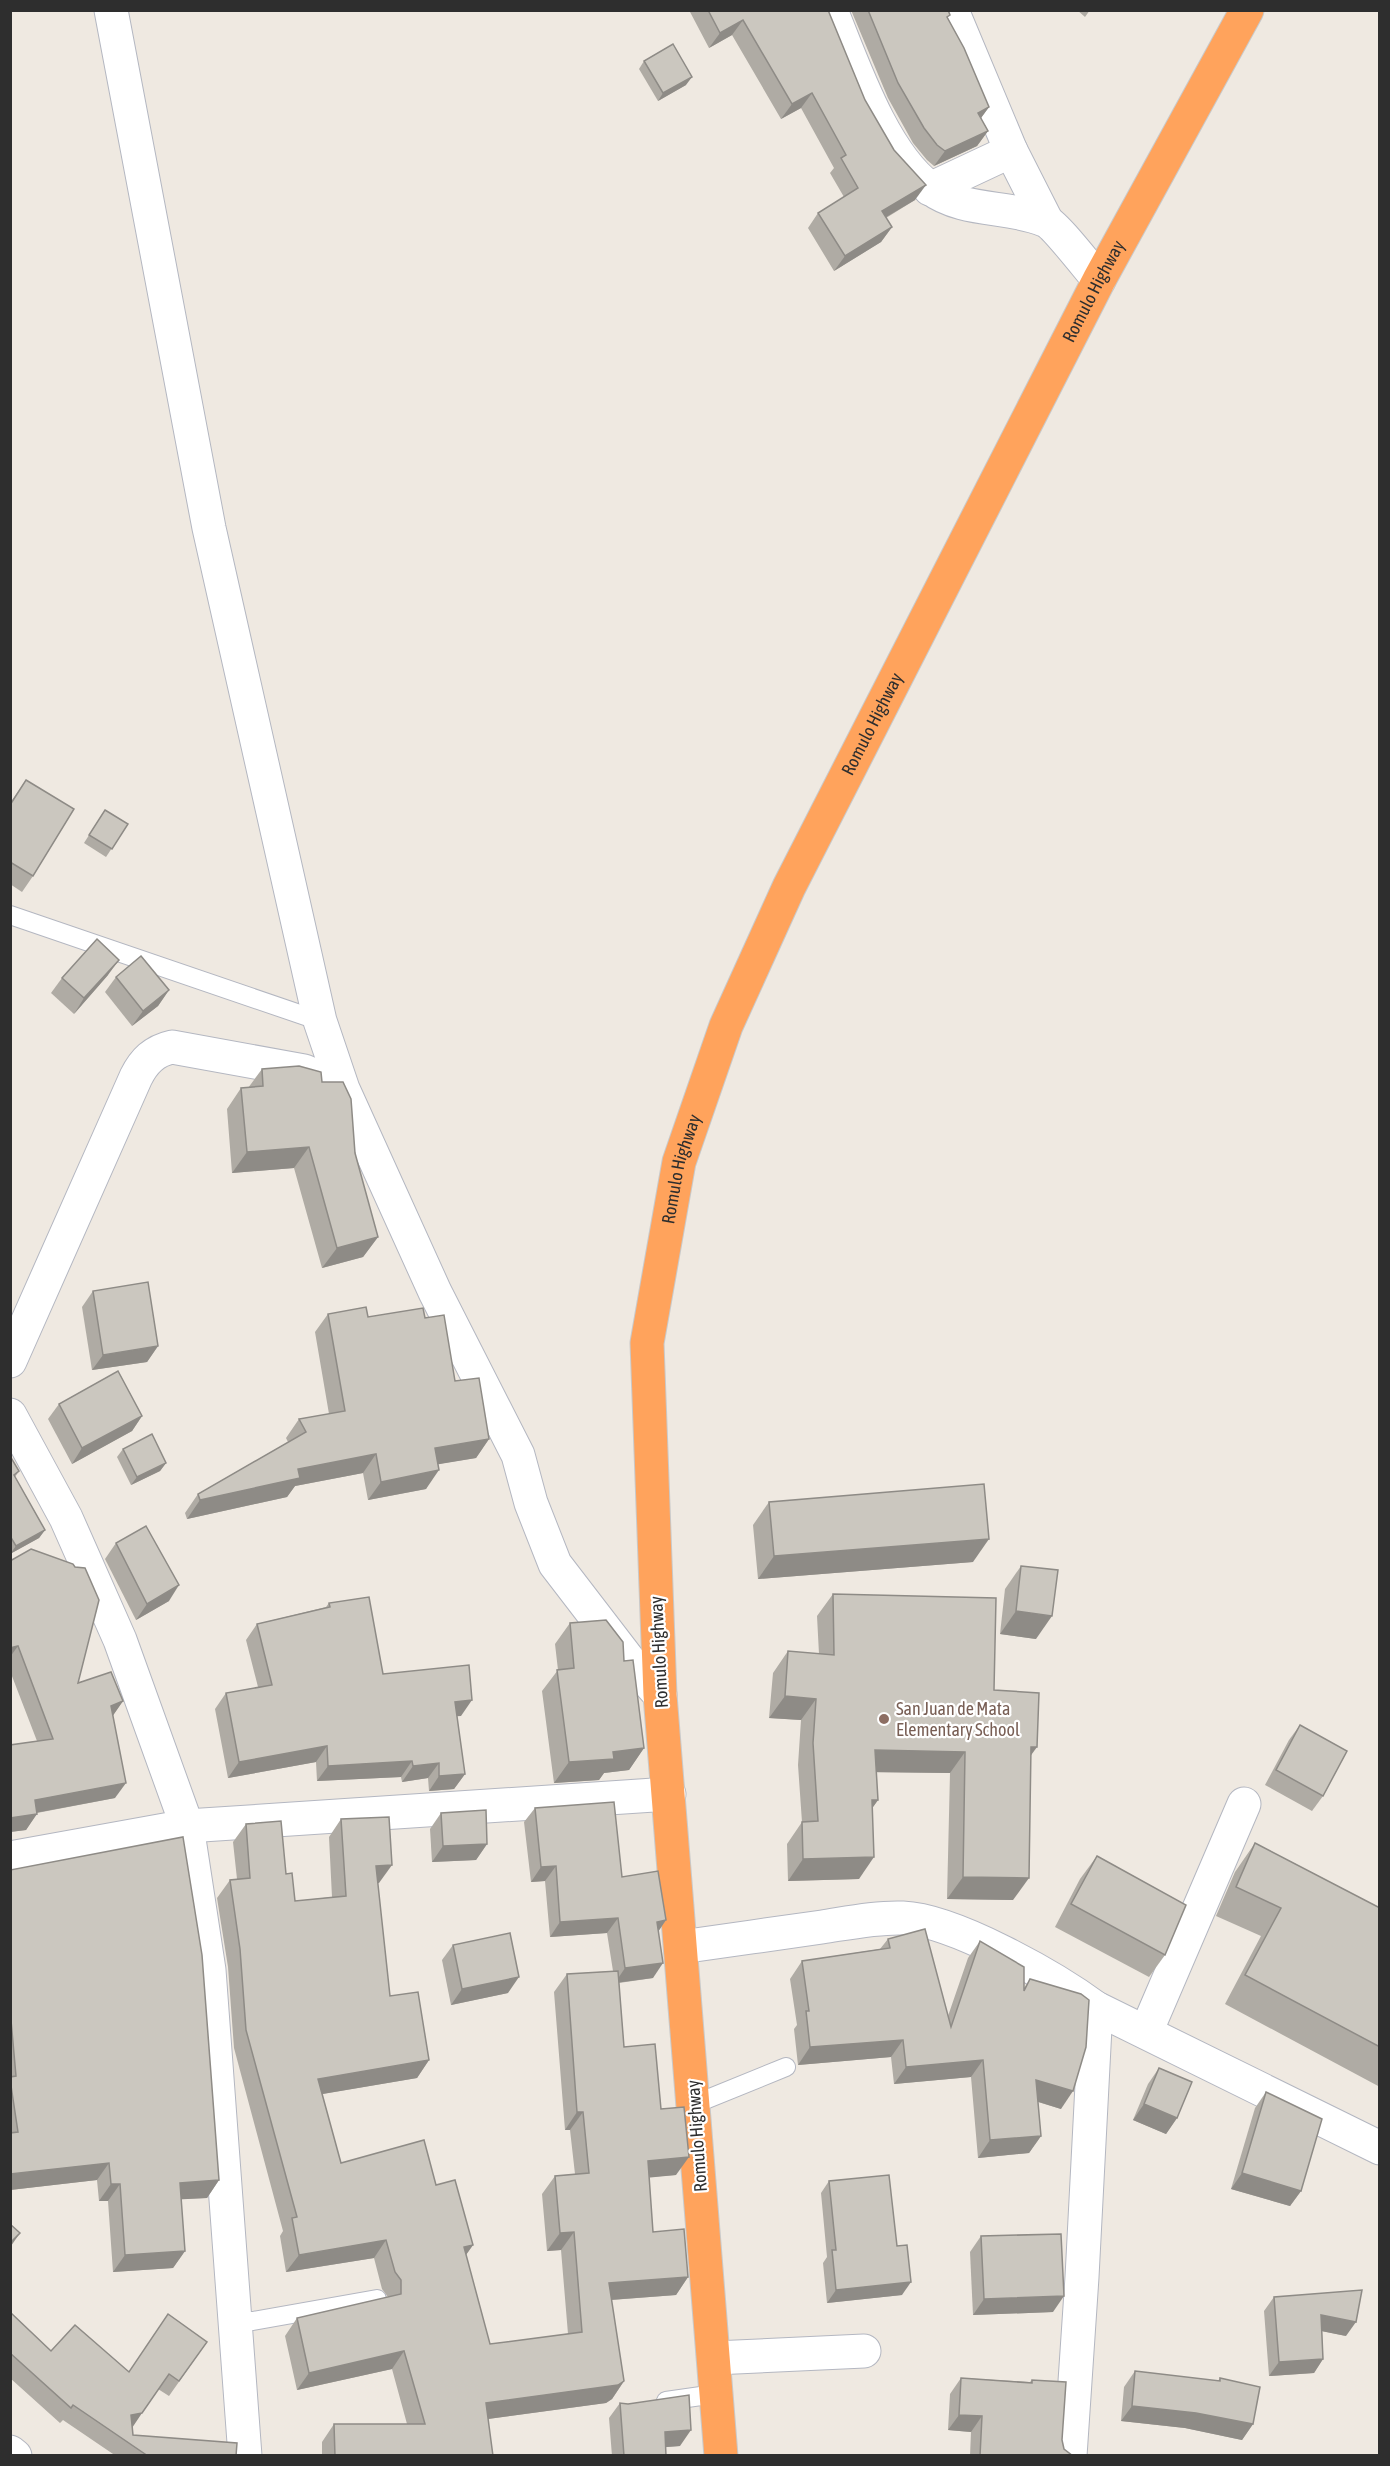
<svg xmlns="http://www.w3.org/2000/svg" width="1390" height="2466" viewBox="0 0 1390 2466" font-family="'Asap Condensed',sans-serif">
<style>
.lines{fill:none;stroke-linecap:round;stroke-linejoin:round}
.lane-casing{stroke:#b4b7c1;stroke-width:20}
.street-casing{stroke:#b4b7c1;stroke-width:35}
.secondary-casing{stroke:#b4b7c1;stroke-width:35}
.highway-casing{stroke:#c9c9c9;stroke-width:35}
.lane{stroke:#fff;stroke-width:18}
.street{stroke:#fff;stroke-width:33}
.secondary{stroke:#fff;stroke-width:33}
.highway{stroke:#ffa35c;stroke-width:33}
.wall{fill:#afaba4}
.shaded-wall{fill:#8e8b86}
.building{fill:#cbc7bf;stroke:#8e8b86;stroke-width:1.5}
.education-dot{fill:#8d6e63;stroke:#fff;stroke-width:2}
.labels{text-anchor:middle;stroke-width:4.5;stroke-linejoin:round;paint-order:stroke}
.street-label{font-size:18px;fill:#2e2e2e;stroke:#fff}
.education-label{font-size:18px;fill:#785e54;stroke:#fff;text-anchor:start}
</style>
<rect width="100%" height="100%" fill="#efe9e1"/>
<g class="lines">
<g class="lane-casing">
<g id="lane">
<polyline points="10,915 320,1021"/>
<polyline points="695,2104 786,2067"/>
<polyline points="233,2322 253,2321 377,2299"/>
<polyline points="666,2401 715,2394"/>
</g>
</g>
<g class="street-casing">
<g id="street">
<polyline points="111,10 209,528 320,1021 343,1089 435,1292 518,1455 531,1503 555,1564 631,1663 660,1695"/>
<path d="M831,10C853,64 883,154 930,188C963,213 1009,205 1044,220C1055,224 1089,269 1099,280"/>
<polyline points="952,10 1011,151 1046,220"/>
<polyline points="930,189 1011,151"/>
<path d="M10,1361L136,1077C144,1061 154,1051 172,1047L304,1071L323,1079"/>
<polyline points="10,1415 66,1518 120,1640 187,1826 209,1970 245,2456"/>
<polyline points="10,1858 187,1826 669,1794"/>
<path d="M681,1947C728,1940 775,1934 822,1927C848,1923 877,1917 903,1918C954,1920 1054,1977 1096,2008L1380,2148"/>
<polyline points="1146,2032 1244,1804"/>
<polyline points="714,2358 864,2351"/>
<polyline points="1070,2456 1082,2277 1096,2008"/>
</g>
</g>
<g class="secondary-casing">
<polyline id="secondary" points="10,2452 15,2456"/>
</g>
<g class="highway-casing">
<g id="highway">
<path id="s1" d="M721,2456L660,1695L647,1343L679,1162L726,1026L789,887L1099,280L1247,10"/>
</g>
</g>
<use href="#lane" class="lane"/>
<use href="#street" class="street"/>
<use href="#secondary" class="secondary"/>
<use href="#highway" class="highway"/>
</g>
<g class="wall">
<polygon points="689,10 828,10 865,100 915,200 886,218 892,227 881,242 834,271 808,228 818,213 844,197 830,173 834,168 801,108 781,119 732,35 709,48"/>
<polygon points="851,10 948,10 948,18 989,107 981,118 988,131 977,146 934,166 927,160 913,143 888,98"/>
<polygon points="1077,10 1090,10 1085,17"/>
<polygon points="644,61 686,85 658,101 639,69"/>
<polygon points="26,780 33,876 22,892 10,884 10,803"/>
<polygon points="105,810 128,824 106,857 84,843"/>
<polygon points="108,975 74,1014 51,993 62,978"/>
<polygon points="116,977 169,990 158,1006 132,1026 105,992"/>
<polygon points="262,1069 322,1082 355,1153 378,1237 363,1257 322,1268 294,1168 232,1173 227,1109 241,1088 248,1088"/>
<polygon points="93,1291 158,1346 147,1362 92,1370 82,1307"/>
<polygon points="328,1314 368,1317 425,1318 455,1381 489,1439 476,1458 438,1464 426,1489 368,1500 363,1473 295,1486 287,1497 187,1519 185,1513 198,1494 288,1442 286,1438 299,1419 329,1414 315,1332"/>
<polygon points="59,1404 142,1416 132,1431 72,1464 48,1419"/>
<polygon points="123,1449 166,1463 160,1471 131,1485 117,1457"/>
<polygon points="10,1456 19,1471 15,1477 45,1530 39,1538 10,1554"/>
<polygon points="769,1502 973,1562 758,1579 753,1525"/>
<polygon points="116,1543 169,1601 136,1620 105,1559"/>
<polygon points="10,1561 78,1683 123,1701 113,1715 115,1798 37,1813 26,1830 10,1832 10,1745 37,1741 10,1671"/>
<polygon points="1021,1566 1036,1639 1000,1634 1005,1589"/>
<polygon points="833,1594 994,1690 1030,1756 1013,1900 947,1899 950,1773 876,1772 878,1800 873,1807 859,1879 788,1881 787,1844 802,1822 798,1765 801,1720 769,1718 773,1673 788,1651 819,1654 817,1616"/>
<polygon points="329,1603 383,1674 461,1716 457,1716 465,1774 454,1789 429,1791 428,1778 402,1782 401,1777 317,1781 316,1762 228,1778 215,1709 226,1693 258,1687 246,1640 257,1624 326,1607"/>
<polygon points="570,1623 624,1661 644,1748 629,1770 604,1773 599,1780 554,1783 542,1691 558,1670 555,1644"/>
<polygon points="1300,1725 1323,1796 1312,1811 1265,1785 1289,1740"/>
<polygon points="535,1808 622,1877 666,1920 658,1931 653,1978 619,1983 624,2047 661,2109 676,2175 649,2177 653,2232 688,2277 676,2295 611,2300 624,2381 612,2399 606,2403 488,2419 493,2456 322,2456 322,2442 334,2424 407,2424 392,2369 297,2390 285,2336 297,2318 388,2297 382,2289 374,2258 286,2272 280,2236 283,2231 234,2048 228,1967 217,1898 230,1880 237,1879 233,1842 246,1824 286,1874 295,1901 332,1897 329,1837 341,1819 379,1883 377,1883 390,1996 429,2060 417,2078 322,2094 341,2163 436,2185 473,2245 466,2255 490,2344 568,2334 561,2250 547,2251 542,2194 555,2176 575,2174 570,2130 565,2130 554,1992 567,1974 613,1971 607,1933 550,1937 545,1881 531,1882 524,1822"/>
<polygon points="441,1813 487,1844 476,1860 432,1862 430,1829"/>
<polygon points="1255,1843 1380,1908 1380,2087 1225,2004 1261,1936 1216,1916 1235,1872"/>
<polygon points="1097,1856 1165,1955 1149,1977 1055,1927 1080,1879"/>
<polygon points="10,1870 219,2180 207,2198 181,2199 185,2251 173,2268 113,2272 108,2201 99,2201 97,2180 10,2190"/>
<polygon points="888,1939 948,2016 968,1958 980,1941 1024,1988 1030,1979 1061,2109 1038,2102 1041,2136 1029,2153 978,2158 971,2077 894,2084 891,2057 798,2065 794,2029 797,2025 790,1979 802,1961 880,1949"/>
<polygon points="453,1945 508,1993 451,2005 442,1960"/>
<polygon points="1159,2068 1177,2118 1166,2134 1133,2120 1148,2084"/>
<polygon points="1266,2092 1301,2191 1290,2206 1231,2189 1255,2108"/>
<polygon points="829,2181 897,2246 902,2295 827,2303 823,2263 827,2257 821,2193"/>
<polygon points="981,2236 1053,2312 973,2315 970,2252"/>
<polygon points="1274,2297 1346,2336 1322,2331 1323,2359 1314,2373 1269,2376 1264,2311"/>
<polygon points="10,2312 51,2351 128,2372 207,2342 169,2396 158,2389 132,2427 133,2435 236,2456 116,2456 63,2420 60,2423 10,2378"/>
<polygon points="1135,2371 1218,2381 1220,2378 1253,2424 1242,2440 1185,2428 1121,2421 1124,2387"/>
<polygon points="961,2378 1030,2382 1032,2380 1062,2440 1064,2449 1073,2456 970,2456 971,2432 948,2430 950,2394"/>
<polygon points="620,2403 680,2446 666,2447 666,2456 612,2456 609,2418"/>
</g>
<g class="shaded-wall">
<polygon points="743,20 732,35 709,48 720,33"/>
<polygon points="692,77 686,85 658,101 663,93"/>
<polygon points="812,93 801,108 781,119 792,104"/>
<polygon points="989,107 978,122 978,113"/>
<polygon points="988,131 977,146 934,166 945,151"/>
<polygon points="926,185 915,200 871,226 882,211"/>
<polygon points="892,227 881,242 834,271 845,256"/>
<polygon points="119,960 108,975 74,1014 84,998"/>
<polygon points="169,990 158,1006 132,1026 143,1011"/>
<polygon points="309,1147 294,1168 232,1173 247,1152"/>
<polygon points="378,1237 363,1257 322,1268 337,1248"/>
<polygon points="158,1346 147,1362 92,1370 103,1355"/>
<polygon points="142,1416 132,1431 72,1464 82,1448"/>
<polygon points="489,1439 476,1458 422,1467 435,1448"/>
<polygon points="376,1454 363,1473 295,1486 287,1497 187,1519 200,1500 298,1469"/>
<polygon points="166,1463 160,1471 131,1485 137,1477"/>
<polygon points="439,1470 426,1489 368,1500 381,1482"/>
<polygon points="45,1530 39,1538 10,1554 16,1546"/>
<polygon points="989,1539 973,1562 758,1579 774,1556"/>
<polygon points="179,1585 169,1601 136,1620 147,1604"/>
<polygon points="1016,1611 1052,1616 1036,1639 1000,1634"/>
<polygon points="18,1646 10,1657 10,1648"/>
<polygon points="785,1696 816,1699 801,1720 769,1718"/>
<polygon points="472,1700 461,1716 444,1717 455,1702"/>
<polygon points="123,1701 112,1717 111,1706"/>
<polygon points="327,1746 316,1762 228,1778 239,1762"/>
<polygon points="1031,1747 1037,1747 1021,1769"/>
<polygon points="644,1748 629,1770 604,1773 599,1780 554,1783 569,1762 613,1752"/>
<polygon points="875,1750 965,1752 950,1773 860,1772"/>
<polygon points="412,1761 401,1777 317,1781 328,1766"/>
<polygon points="439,1763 428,1778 402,1782 413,1766"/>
<polygon points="465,1774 454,1789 429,1791 439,1776"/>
<polygon points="126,1783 115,1798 24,1815 35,1800"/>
<polygon points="872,1800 878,1800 863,1821"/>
<polygon points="37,1814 26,1830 10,1832 10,1818"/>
<polygon points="487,1844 476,1860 432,1862 443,1846"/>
<polygon points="874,1857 859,1879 788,1881 803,1859"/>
<polygon points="392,1865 379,1883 363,1884 376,1866"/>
<polygon points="556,1866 545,1881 531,1882 541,1867"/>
<polygon points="963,1877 1029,1878 1013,1900 947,1899"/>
<polygon points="618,1918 607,1933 550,1937 560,1922"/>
<polygon points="666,1920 656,1935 657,1922"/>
<polygon points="663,1963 653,1978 615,1983 625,1968"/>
<polygon points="519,1977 508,1993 451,2005 462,1989"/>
<polygon points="903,2040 891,2057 798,2065 810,2047"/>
<polygon points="429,2060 417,2078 305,2097 318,2079"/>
<polygon points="983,2060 971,2077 894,2084 906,2067"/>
<polygon points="1036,2080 1073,2091 1061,2109 1023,2097"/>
<polygon points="1144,2104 1177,2118 1166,2134 1133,2120"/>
<polygon points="577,2112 583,2112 570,2130 565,2130"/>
<polygon points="1041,2136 1029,2153 978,2158 990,2140"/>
<polygon points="689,2157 676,2175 635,2179 648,2161"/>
<polygon points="109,2163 97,2180 10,2190 10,2174"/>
<polygon points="1242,2173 1301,2191 1290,2206 1231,2189"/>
<polygon points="219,2180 207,2198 168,2200 180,2183"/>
<polygon points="111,2184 120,2184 108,2201 99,2201"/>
<polygon points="574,2232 561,2250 547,2251 560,2233"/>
<polygon points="20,2233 11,2246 10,2247 10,2243"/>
<polygon points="386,2240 374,2258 286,2272 299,2255"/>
<polygon points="473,2245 460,2263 464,2247"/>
<polygon points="185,2251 173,2268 113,2272 125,2255"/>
<polygon points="688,2277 676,2295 596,2301 609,2283"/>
<polygon points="911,2282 902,2295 827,2303 836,2290"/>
<polygon points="1064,2296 1053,2312 973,2315 984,2299"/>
<polygon points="1321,2315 1356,2322 1346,2336 1311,2329"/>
<polygon points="404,2351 392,2369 297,2390 309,2373"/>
<polygon points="1323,2359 1314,2373 1269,2376 1279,2362"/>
<polygon points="624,2381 612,2399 606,2403 473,2421 486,2403"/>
<polygon points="1132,2406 1196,2413 1253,2424 1242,2440 1185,2428 1121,2421"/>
<polygon points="142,2413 132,2428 131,2415"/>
<polygon points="959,2415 982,2416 971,2432 948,2430"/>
<polygon points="691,2430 680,2446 654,2448 665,2432"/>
</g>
<g class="building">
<polygon points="708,10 828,10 865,100 894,150 926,185 882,211 892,227 845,256 818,213 858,188 841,158 846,155 812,93 792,104 743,20 720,33"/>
<polygon points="868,10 948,10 950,15 947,17 964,48 989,107 978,113 988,131 945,151 937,145 924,128 898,83"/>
<polygon points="673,44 692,77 663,93 644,61"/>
<polygon points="26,780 74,809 33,876 10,862 10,805"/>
<polygon points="105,810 128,824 112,849 89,835"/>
<polygon points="97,939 119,960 84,998 62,978"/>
<polygon points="141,956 169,990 143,1011 116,977"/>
<polygon points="299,1066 321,1072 322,1082 343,1082 351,1099 355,1153 378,1237 337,1248 309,1147 247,1152 241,1088 263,1086 262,1069"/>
<polygon points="148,1282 158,1346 103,1355 93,1291"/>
<polygon points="366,1307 368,1317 423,1308 425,1318 444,1315 455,1381 479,1378 489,1439 435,1448 439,1470 381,1482 376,1454 298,1469 300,1478 200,1500 198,1494 306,1432 299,1419 345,1411 328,1314"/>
<polygon points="118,1371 142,1416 82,1448 59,1404"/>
<polygon points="152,1434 166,1463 137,1477 123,1449"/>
<polygon points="10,1456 19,1471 14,1475 45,1530 16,1546 10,1536"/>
<polygon points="984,1484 989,1539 774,1556 769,1502"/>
<polygon points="146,1526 179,1585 147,1604 116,1543"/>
<polygon points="31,1549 73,1564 75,1567 85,1568 99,1600 78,1683 111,1672 123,1701 111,1706 126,1783 35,1800 37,1814 10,1818 10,1745 53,1739 18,1646 10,1648 10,1561"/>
<polygon points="1021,1566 1058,1570 1052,1616 1016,1611"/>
<polygon points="833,1594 996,1598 994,1690 1039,1693 1037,1747 1031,1747 1029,1878 963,1877 965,1752 875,1750 878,1800 872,1800 874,1857 803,1859 802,1822 818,1821 813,1743 816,1699 785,1696 788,1651 834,1655"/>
<polygon points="369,1597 383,1674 469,1665 472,1700 455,1702 465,1774 439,1776 439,1763 413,1766 412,1761 328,1766 327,1746 239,1762 226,1693 272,1685 257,1624 330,1607 329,1603"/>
<polygon points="606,1620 623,1642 624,1661 633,1660 644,1748 613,1752 614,1759 569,1762 557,1670 574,1668 570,1623"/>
<polygon points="1300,1725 1347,1751 1323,1796 1276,1770"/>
<polygon points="614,1802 622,1877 658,1871 666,1920 657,1922 663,1963 625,1968 618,1918 560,1922 556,1866 541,1867 535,1808"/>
<polygon points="486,1810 487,1844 443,1846 441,1813"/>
<polygon points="389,1817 392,1865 376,1866 390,1996 418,1992 429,2060 318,2079 341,2163 424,2140 436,2185 455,2180 473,2245 464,2247 490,2344 582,2332 574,2232 560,2233 555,2176 589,2173 583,2112 577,2112 567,1974 618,1971 624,2047 655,2044 661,2109 684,2107 689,2157 648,2161 653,2232 684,2229 688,2277 609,2283 624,2381 618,2385 486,2403 493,2456 335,2456 334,2424 425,2424 404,2351 309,2373 297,2318 401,2294 401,2280 395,2272 386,2240 299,2255 292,2218 297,2217 246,2030 240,1949 230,1880 250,1878 246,1824 281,1821 286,1874 292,1873 295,1901 346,1896 341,1819"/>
<polygon points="183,1837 202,1955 219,2180 180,2183 185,2251 125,2255 120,2184 111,2184 109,2163 10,2174 10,2133 18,2132 10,2079 10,2077 16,2076 10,2009 10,1870"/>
<polygon points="1255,1843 1380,1908 1380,2047 1245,1975 1281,1908 1236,1887"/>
<polygon points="1097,1856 1186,1905 1165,1955 1071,1904"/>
<polygon points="925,1929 951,2027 980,1941 1024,1967 1024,1991 1030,1979 1081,1994 1089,2000 1086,2047 1073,2091 1036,2080 1041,2136 990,2140 983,2060 906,2067 903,2040 810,2047 806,2011 809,2011 802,1961 890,1948 888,1939"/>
<polygon points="510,1933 519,1977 462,1989 453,1945"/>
<polygon points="1159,2068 1192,2082 1177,2118 1144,2104"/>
<polygon points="1266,2092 1322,2119 1301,2191 1242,2173"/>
<polygon points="889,2175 897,2246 907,2245 911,2282 836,2290 832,2250 836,2250 829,2181"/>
<polygon points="10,2224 20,2233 10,2243"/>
<polygon points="1061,2234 1064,2296 984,2299 981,2236"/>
<polygon points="1362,2290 1356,2322 1321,2315 1323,2359 1279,2362 1274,2297"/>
<polygon points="10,2312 51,2351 75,2325 129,2372 168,2314 207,2342 179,2381 169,2374 142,2413 131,2415 133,2435 237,2443 236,2456 148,2456 73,2405 71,2408 10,2353"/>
<polygon points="1135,2371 1220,2381 1220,2378 1260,2387 1253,2424 1196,2413 1132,2406"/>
<polygon points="961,2378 1032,2383 1032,2380 1066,2382 1062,2440 1064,2449 1073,2456 980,2456 982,2416 959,2415"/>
<polygon points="689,2395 691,2430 665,2432 666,2456 624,2456 620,2403 628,2404"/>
</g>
<circle class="education-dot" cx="884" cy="1719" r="6"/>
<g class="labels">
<g class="street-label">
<text dy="6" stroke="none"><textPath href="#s1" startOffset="2265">Romulo Highway</textPath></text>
<text dy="6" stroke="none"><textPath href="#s1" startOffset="1779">Romulo Highway</textPath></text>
<text dy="6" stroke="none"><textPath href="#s1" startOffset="1293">Romulo Highway</textPath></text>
<text transform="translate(659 1652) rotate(-93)" y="6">Romulo Highway</text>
<text transform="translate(697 2136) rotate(-94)" y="6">Romulo Highway</text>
</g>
<g class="education-label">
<text x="896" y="1715">San Juan de Mata<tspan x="896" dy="21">Elementary School</tspan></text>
</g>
</g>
<rect width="1390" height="2466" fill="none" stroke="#2e2e2e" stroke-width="24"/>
</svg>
